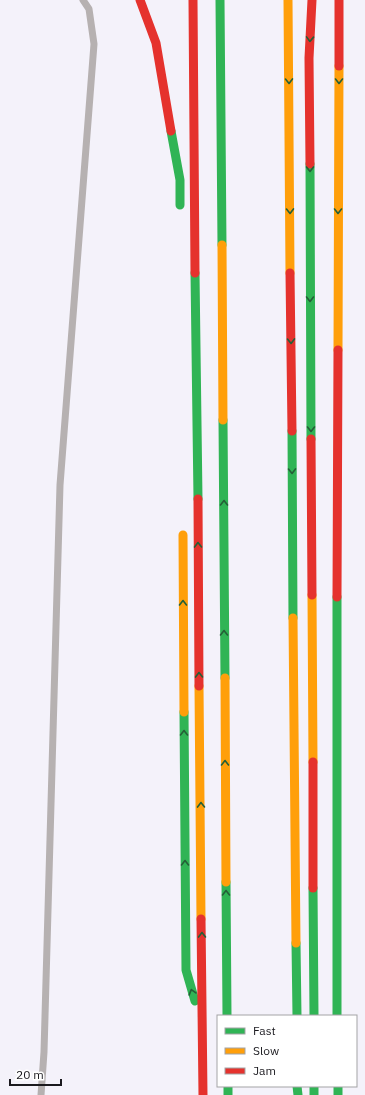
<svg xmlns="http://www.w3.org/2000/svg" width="365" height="1095" viewBox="0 0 365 1095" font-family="'IBM Plex Sans',sans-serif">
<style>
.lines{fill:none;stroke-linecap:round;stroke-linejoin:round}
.lane{stroke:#b6b1b1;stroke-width:7}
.fast{stroke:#30b455;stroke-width:9}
.slow{stroke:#ff9f0a;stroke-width:9}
.jam{stroke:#e5322d;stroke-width:9}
.oneway{stroke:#245f37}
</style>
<rect width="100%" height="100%" fill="#f4f2fa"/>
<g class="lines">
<polyline class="lane" points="41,1095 44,1052 60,485 94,44 89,9 83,0"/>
<g class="fast">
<polyline points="220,0 222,245"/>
<polyline points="171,131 180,180 180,205"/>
<polyline points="310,164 311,439"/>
<polyline points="195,273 198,499"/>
<polyline points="223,420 225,678"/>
<polyline points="292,431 293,618"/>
<polyline points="337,597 337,1016"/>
<polyline points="184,712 186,970 195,1001"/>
<polyline points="226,882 227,1016"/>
<polyline points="313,888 314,1016"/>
<polyline points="296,943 297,1016"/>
<polyline points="228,1086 228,1095"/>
<polyline points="297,1086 298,1095"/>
<polyline points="314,1086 314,1095"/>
<polyline points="338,1086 338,1095"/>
</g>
<g class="slow">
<polyline points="288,0 290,273"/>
<polyline points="222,245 223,420"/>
<polyline points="338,350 339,66"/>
<polyline points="183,535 184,712"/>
<polyline points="312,595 313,762"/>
<polyline points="293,618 296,943"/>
<polyline points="225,678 226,882"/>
<polyline points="199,686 201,919"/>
</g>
<g class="jam">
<polyline points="140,0 156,43 171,131"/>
<polyline points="193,0 195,273"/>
<polyline points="339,66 339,0"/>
<polyline points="310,164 309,58 312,0"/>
<polyline points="290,273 292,431"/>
<polyline points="311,439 312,595"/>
<polyline points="198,499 199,686"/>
<polyline points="337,597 338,350"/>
<polyline points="313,762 313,888"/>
<polyline points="201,919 203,1095"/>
</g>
</g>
<defs><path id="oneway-chevron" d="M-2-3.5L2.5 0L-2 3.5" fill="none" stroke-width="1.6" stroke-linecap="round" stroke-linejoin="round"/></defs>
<g class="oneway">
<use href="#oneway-chevron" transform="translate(310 39) rotate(92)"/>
<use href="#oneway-chevron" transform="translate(289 81) rotate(89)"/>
<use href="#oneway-chevron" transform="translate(339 81) rotate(90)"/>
<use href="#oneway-chevron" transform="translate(310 169) rotate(90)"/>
<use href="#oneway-chevron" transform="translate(290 211) rotate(89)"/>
<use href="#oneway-chevron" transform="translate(338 211) rotate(90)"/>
<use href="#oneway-chevron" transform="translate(310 299) rotate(90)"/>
<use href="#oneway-chevron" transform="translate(291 341) rotate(89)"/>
<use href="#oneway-chevron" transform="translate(311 429) rotate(90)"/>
<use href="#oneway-chevron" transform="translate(292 471) rotate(89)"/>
<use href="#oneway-chevron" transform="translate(224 503) rotate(-90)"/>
<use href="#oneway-chevron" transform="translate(198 545) rotate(-91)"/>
<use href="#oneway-chevron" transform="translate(183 603) rotate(-90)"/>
<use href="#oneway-chevron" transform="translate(224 633) rotate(-90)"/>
<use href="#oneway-chevron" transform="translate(199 675) rotate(-91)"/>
<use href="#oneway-chevron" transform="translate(184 733) rotate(-90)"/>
<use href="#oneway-chevron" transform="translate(225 763) rotate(-90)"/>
<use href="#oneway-chevron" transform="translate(201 805) rotate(-91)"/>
<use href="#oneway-chevron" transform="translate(185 863) rotate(-90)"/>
<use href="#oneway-chevron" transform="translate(226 893) rotate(-90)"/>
<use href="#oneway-chevron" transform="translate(202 935) rotate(-91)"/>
<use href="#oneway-chevron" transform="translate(192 992) rotate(-106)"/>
</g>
<rect x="217" y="1015" width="140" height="72" fill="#ffffff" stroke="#a3a3a5"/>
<rect x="225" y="1028" width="20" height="6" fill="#30b455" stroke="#a3a3a5"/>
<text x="253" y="1035" font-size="12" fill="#1a191e">Fast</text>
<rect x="225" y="1048" width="20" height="6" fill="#ff9f0a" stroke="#a3a3a5"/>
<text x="253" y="1055" font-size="12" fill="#1a191e">Slow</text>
<rect x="225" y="1068" width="20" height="6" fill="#e5322d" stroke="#a3a3a5"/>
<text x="253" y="1075" font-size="12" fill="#1a191e">Jam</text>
<path d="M10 1079v6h51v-6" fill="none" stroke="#1a191e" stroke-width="2"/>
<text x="16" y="1079" font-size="12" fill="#1a191e" stroke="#ffffff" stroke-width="3" paint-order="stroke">20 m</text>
</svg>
